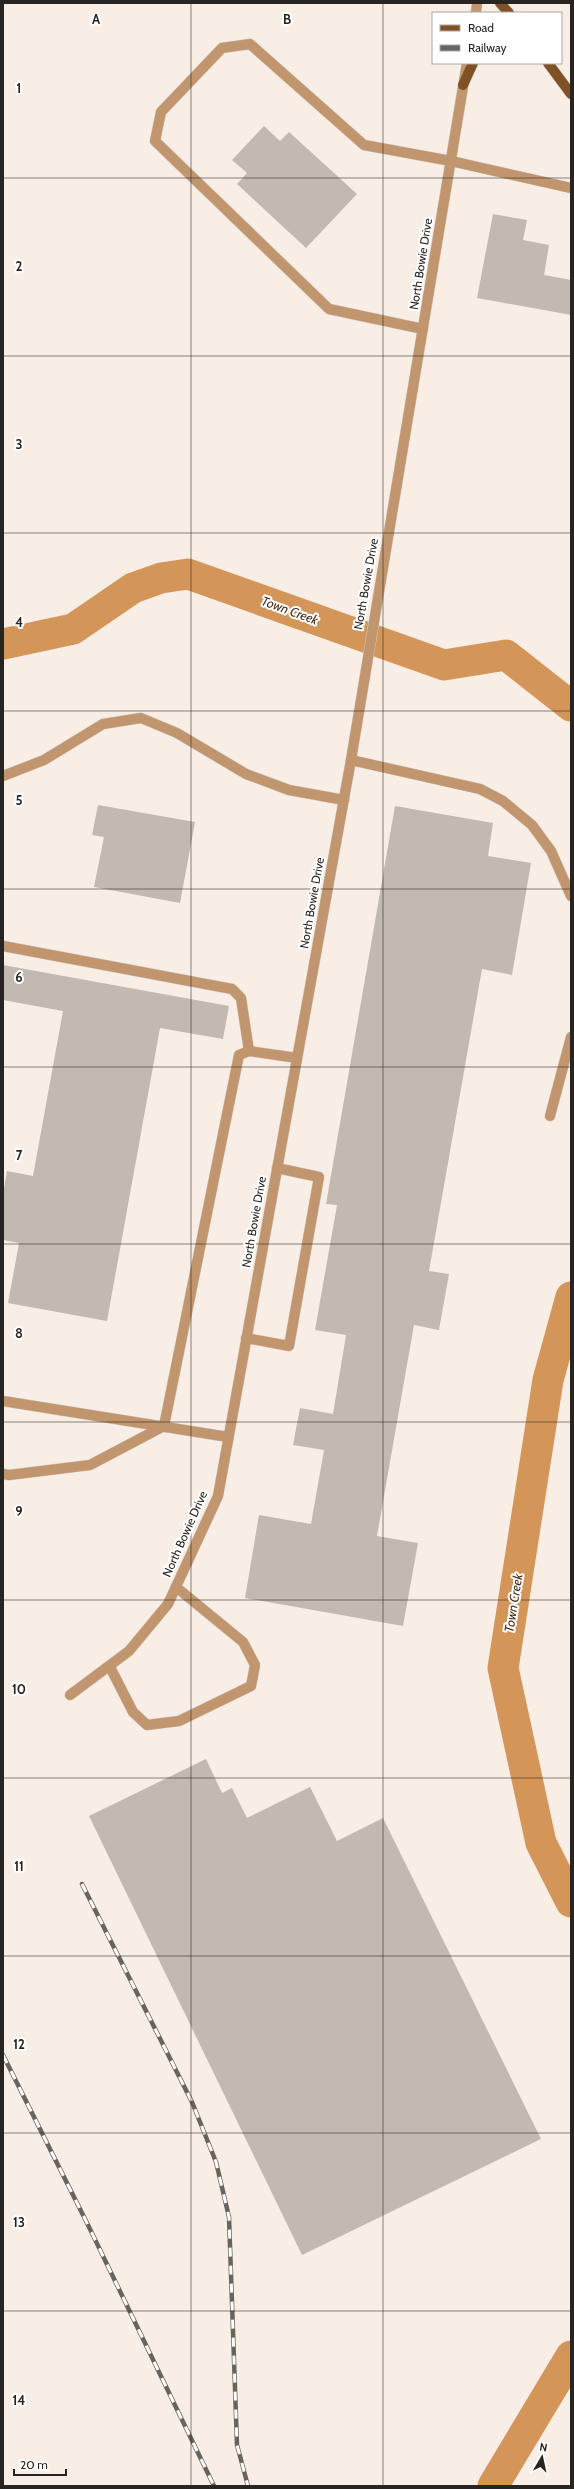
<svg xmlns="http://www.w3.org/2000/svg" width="574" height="2489" viewBox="0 0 574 2489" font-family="Cabin,sans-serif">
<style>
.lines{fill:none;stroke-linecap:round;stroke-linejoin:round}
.river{stroke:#d49559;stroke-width:31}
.building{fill:#c2b9b1}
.minor-casing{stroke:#d3cac2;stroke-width:11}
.major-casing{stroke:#d3cac2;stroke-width:11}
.minor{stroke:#c1956e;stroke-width:10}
.major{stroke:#7f5124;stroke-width:10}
.rail-casing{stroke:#69635e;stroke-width:4.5}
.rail{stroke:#fff;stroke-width:3;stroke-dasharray:9;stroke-linecap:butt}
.grid{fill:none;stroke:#282421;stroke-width:1;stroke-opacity:0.55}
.labels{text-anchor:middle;stroke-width:4;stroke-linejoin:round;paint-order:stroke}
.street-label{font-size:12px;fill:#282421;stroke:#fff}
.water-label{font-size:13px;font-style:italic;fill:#472d13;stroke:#fff}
.grid-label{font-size:13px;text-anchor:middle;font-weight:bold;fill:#282421;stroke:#fff;stroke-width:4;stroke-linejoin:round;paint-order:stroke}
</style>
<rect width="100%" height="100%" fill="#f8eee5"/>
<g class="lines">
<g class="river">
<polyline points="3,644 73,629 133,588 161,578 188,574 444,665 506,655 571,706"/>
<polyline points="571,1297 548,1380 503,1668 541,1843 571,1902"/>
<polyline points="493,2486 571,2356"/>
</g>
</g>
<g class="building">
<polygon points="264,126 280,141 289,132 357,194 306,248 237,184 247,173 232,160"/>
<polygon points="493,214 527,220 523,240 549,245 544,275 571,280 571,315 477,298"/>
<polygon points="98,805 195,822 180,903 94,887 104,837 92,835"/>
<polygon points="395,806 493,823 488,856 531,863 512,975 482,969 429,1271 449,1274 439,1330 414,1325 377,1536 418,1543 403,1626 245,1598 259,1515 311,1524 324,1450 293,1445 300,1408 333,1414 346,1335 315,1330 337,1205 326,1204"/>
<polygon points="3,965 229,1006 223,1039 160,1028 107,1321 8,1303 19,1243 3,1240 3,1194 7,1171 33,1176 63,1011 3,1000"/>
<polygon points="206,1759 222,1793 232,1788 247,1818 310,1787 337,1841 383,1818 541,2139 302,2255 89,1816"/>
</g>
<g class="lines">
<g class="minor-casing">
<g id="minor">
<polyline points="476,13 477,3"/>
<polyline points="423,329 329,309 155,141 161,112 222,48 250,44 364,145 451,161 571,188"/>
<polyline points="351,760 480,789 503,801 532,825 551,851 571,896"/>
<polyline points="3,776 44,760 103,724 141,718 177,733 246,774 289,790 344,800"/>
<polyline points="3,946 232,989 241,998 249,1051"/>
<polyline points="550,1116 571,1037"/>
<polyline points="246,1338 289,1346 319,1177 277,1168"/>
<polyline points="3,1401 228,1437"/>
<polyline points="164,1426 239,1055 249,1051 297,1058"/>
<polyline points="3,1474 9,1475 90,1465 164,1426"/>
<polyline points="110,1667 133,1712 147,1725 179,1721 251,1686 255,1665 243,1642 176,1587"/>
<polyline points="70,1695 129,1651 168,1604 218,1496 351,760 467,63"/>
</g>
</g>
<g class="major-casing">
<g id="major">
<polyline points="500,3 509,13"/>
<polyline points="548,63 571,94"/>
<polyline points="463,85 473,63"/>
</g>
</g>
<use href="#minor" class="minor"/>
<use href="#major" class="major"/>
<g class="rail-casing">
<g id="rail">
<polyline points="82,1884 192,2102 216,2162 229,2217 237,2445 248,2486"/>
<polyline points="3,2055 89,2227 214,2486"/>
</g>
</g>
<use href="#rail" class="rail"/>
</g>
<path class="grid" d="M191,3V2486M383,3V2486M3,178H571M3,356H571M3,533H571M3,711H571M3,889H571M3,1067H571M3,1244H571M3,1422H571M3,1600H571M3,1778H571M3,1956H571M3,2133H571M3,2311H571"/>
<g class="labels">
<g class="street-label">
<text transform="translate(421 264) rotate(-81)" y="4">North Bowie Drive</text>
<text transform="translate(366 584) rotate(-80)" y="4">North Bowie Drive</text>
<text transform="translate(312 903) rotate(-80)" y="4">North Bowie Drive</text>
<text transform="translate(254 1222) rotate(-80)" y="4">North Bowie Drive</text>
<text transform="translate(185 1534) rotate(-66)" y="4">North Bowie Drive</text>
</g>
<g class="water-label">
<text transform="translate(290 610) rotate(20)" y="5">Town Creek</text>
<text transform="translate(513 1603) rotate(-81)" y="5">Town Creek</text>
</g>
</g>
<g class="grid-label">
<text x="96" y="24">A</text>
<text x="287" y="24">B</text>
<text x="19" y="93">1</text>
<text x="19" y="271">2</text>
<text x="19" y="449">3</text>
<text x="19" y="627">4</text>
<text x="19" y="805">5</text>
<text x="19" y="982">6</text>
<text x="19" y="1160">7</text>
<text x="19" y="1338">8</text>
<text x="19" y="1516">9</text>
<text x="19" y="1694">10</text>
<text x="19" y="1871">11</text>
<text x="19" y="2049">12</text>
<text x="19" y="2227">13</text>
<text x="19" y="2405">14</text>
</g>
<rect width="574" height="2489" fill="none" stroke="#282421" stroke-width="8"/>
<rect x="432" y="12" width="130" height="52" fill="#ffffff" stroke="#a9a7a6"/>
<rect x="440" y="25" width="20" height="6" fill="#7f5124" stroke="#a9a7a6"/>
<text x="468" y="32" font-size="12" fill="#282421">Road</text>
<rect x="440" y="45" width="20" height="6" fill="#69635e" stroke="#a9a7a6"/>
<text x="468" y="52" font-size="12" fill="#282421">Railway</text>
<g transform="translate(542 2457) rotate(9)" stroke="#ffffff" stroke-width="3" paint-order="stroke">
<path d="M0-3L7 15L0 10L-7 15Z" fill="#282421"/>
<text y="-6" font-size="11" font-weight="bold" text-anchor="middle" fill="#282421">N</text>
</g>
<path d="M14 2469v6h52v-6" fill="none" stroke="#282421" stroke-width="2"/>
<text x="20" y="2469" font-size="12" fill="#282421" stroke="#ffffff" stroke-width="3" paint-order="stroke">20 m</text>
</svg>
